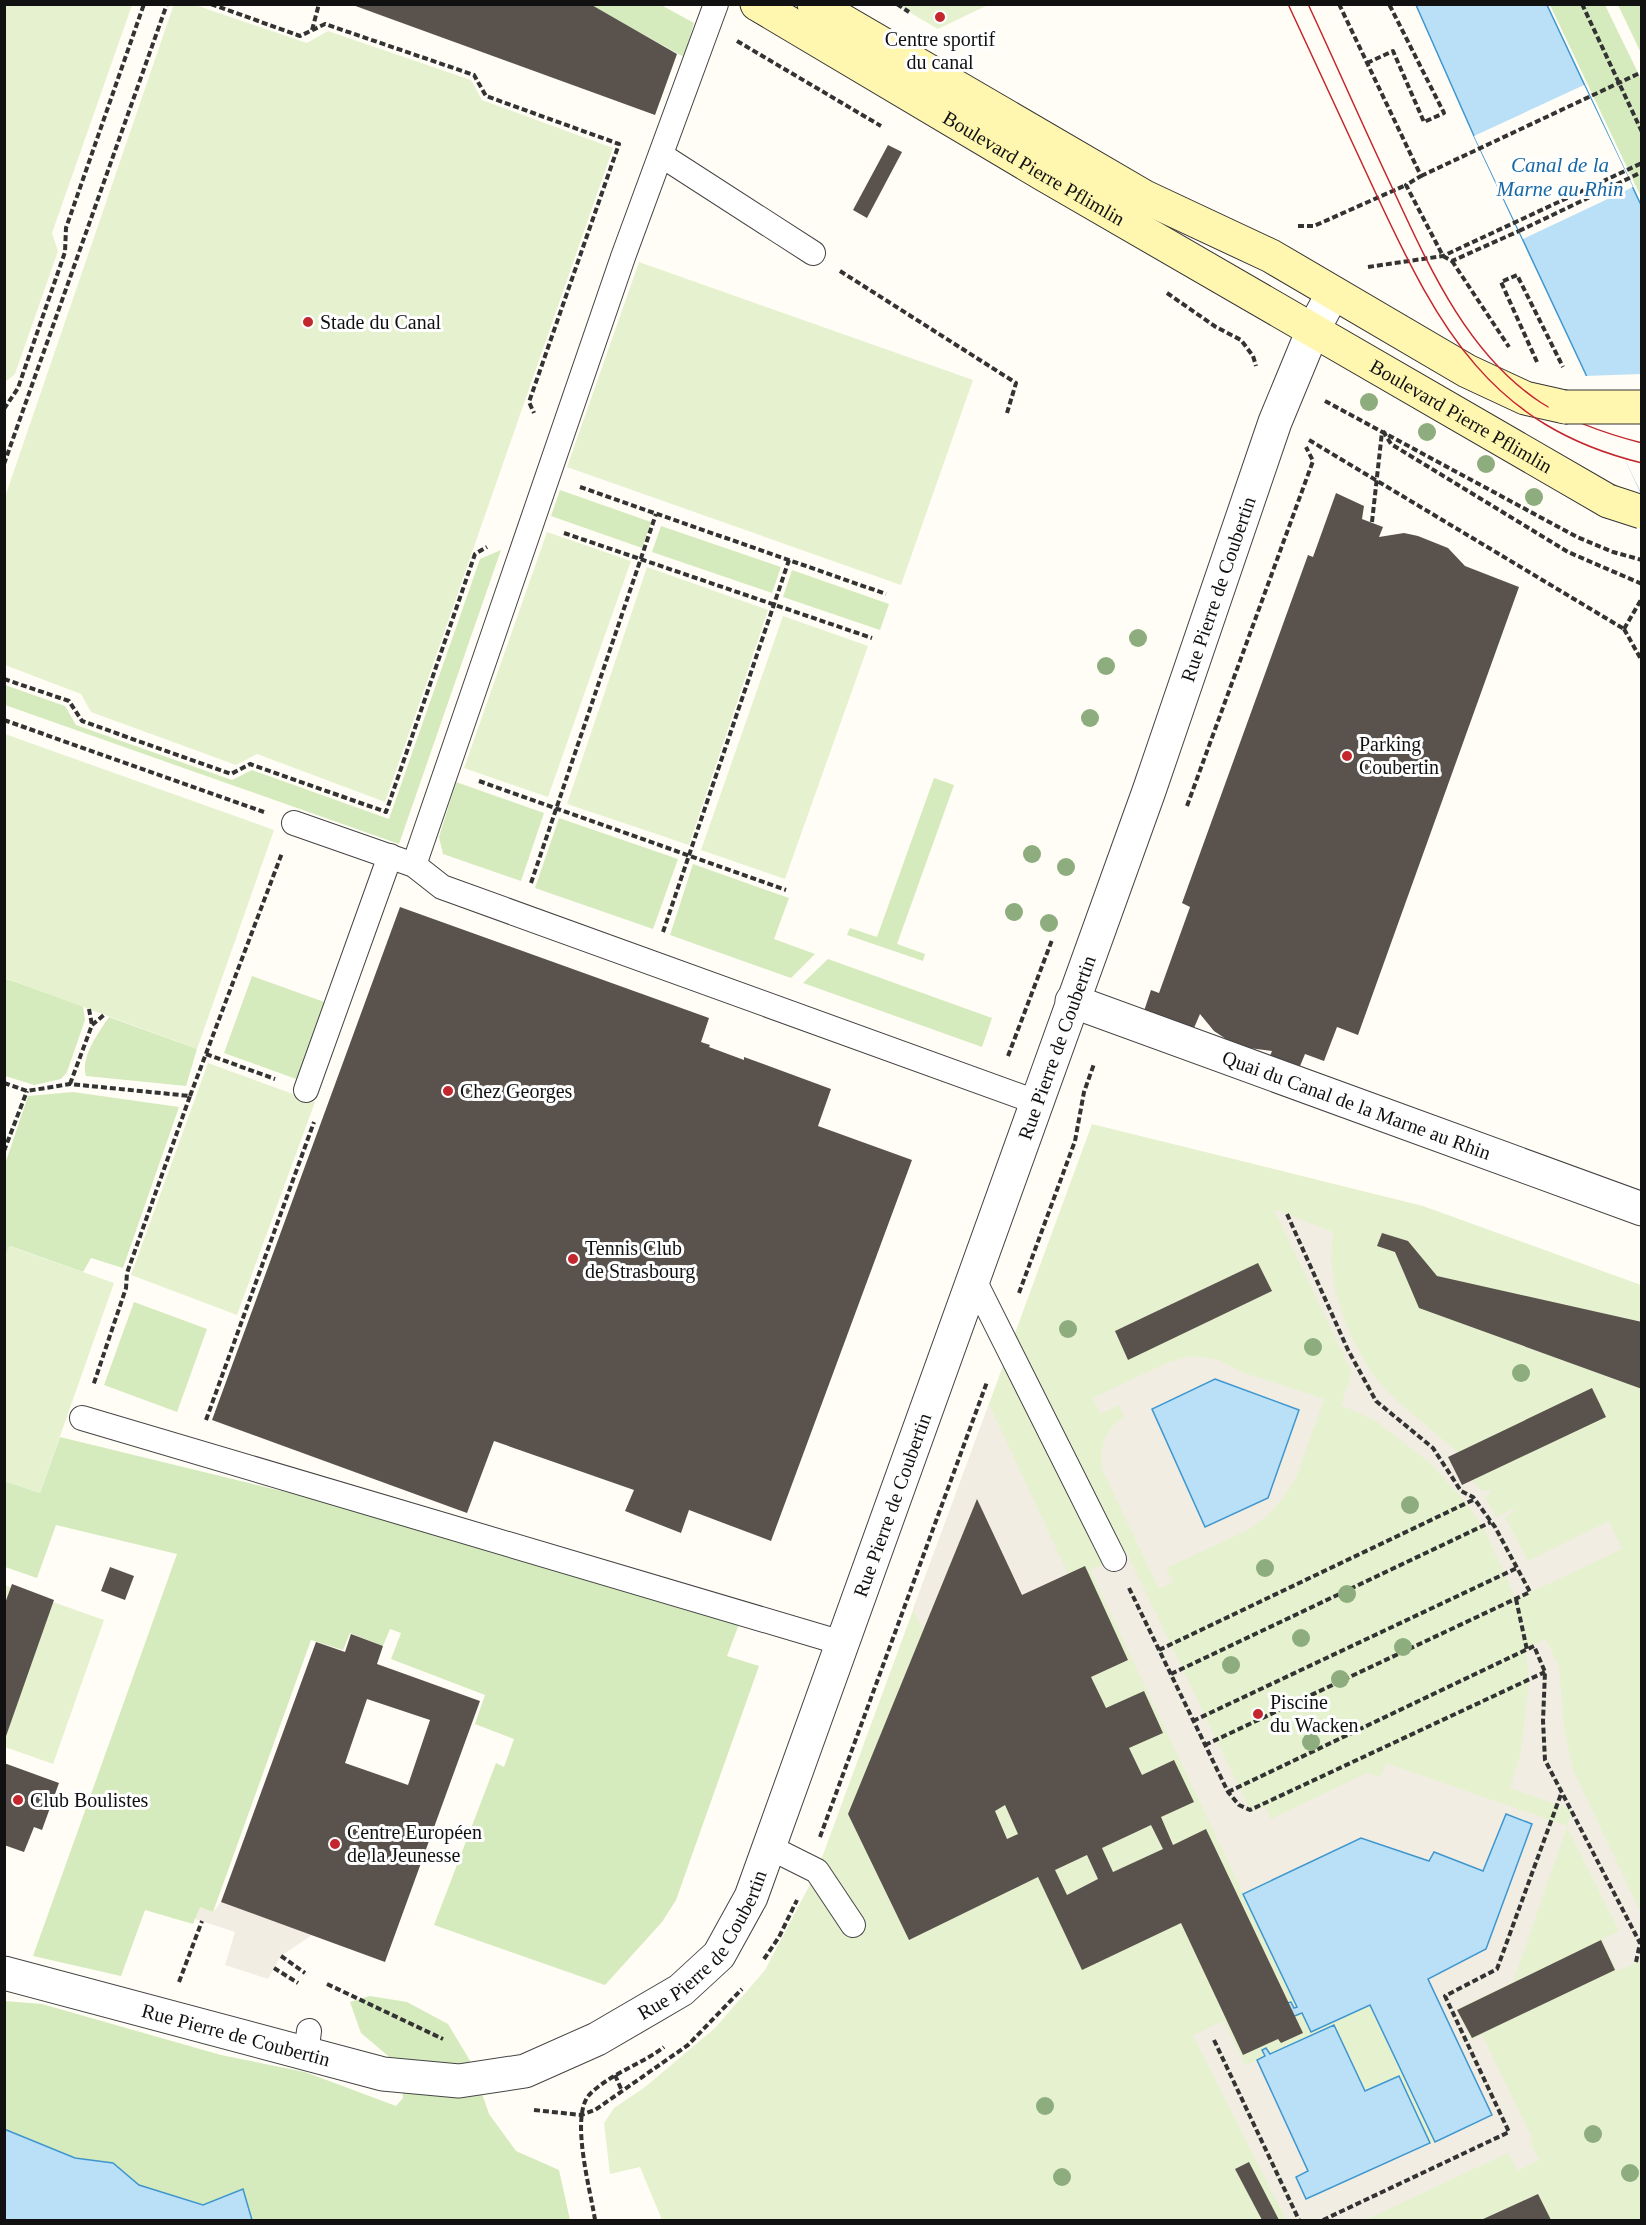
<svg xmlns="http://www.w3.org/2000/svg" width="1646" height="2225" viewBox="0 0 1646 2225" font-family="Georgia,serif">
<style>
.green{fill:#d5ebbd}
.pitch{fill:#e6f2cf}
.plaza{fill:#f1ede2}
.water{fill:#b9e0f7;stroke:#3f96cf;stroke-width:1.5}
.pier{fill:#fffdf5}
.building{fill:#5a524d;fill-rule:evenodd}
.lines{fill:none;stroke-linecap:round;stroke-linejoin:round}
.service-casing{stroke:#444;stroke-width:26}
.minor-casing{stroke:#444;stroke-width:35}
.secondary-casing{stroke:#333;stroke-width:35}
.path{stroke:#333;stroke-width:4;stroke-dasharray:6 3;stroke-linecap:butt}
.service{stroke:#fff;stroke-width:24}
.minor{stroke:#fff;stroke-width:33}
.secondary{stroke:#fff6b0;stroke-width:33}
.tram{stroke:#c4262e;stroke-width:1.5}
.secondary-bridge-casing{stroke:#333;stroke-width:35;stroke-linecap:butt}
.path-bridge{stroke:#333;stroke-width:4;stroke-dasharray:6 3;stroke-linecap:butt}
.secondary-bridge{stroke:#fff6b0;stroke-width:33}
.tree{fill:#8dad7f}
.poi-dot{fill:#c4262e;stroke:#fff;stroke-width:2}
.labels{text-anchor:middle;stroke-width:6;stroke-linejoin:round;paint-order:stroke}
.poi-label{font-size:20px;fill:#111;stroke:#fff;text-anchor:start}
.street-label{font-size:20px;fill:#111;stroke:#fff}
.water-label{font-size:21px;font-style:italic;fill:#1768a6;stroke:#fff}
</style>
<rect width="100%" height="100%" fill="#fffdf5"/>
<g class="green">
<polygon points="590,5 661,5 694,23 684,57"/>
<polygon points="1550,5 1605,5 1641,79 1641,197"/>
<polygon points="1618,5 1641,5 1641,53"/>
<polygon points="560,490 651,522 642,548 551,516"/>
<polygon points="661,526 781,567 772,593 652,552"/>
<polygon points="501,550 399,844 5,705 5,685 65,706 76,725 232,780 252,770 389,819 480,559"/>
<polygon points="792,570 889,604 880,630 783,597"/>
<polygon points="934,778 954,785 897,944 925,954 923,961 847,935 850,928 877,937"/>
<polygon points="456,782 544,813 521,881 443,854 439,837"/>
<polygon points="559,818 678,859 653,929 535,888"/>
<polygon points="693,864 789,898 774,939 815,954 791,978 670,935"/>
<polygon points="828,959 992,1018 982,1047 803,983"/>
<polygon points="252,976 327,1003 299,1080 224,1053"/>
<polygon points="4,978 83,1006 85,1020 67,1072 61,1079 34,1085 5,1076"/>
<path d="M109,1017L197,1049L186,1086L86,1076C80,1057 99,1032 109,1017Z"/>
<polygon points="73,1092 179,1107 123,1268 91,1258 83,1272 10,1246 5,1260 5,1164 28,1096"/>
<polygon points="134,1302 207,1329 177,1412 104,1385"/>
<polygon points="60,1437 356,1509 739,1624 727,1656 759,1666 676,1900 662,1922 605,1985 434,1925 496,1763 504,1767 514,1739 475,1724 485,1695 391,1659 401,1633 390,1629 383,1646 350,1633 343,1650 311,1640 213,1912 195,1919 193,1924 145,1910 121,1976 33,1956 177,1554 56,1525 37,1578 5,1567 5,1481 40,1493"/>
<polygon points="370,1996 407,2002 448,2024 472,2064 489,2114 516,2151 559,2170 570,2220 252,2220 243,2189 203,2205 139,2185 113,2163 75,2158 5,2129 4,2001 42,2004 221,2055 305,2072 396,2106 403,2098 401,2067 361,2033 350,2002"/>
</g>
<g class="pitch">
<polygon points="5,4 132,5 52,233 58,251 15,374 5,382"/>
<polygon points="174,4 195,5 307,43 328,31 471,80 482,100 613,148 385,802 257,754 236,765 91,712 81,694 5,665 5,497"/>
<polygon points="897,5 988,5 938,29"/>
<polygon points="639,262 973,380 901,585 567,467"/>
<polygon points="547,532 631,561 548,797 464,768"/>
<polygon points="647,567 768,610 689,845 567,804"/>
<polygon points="783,616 868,646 785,879 701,850"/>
<polygon points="5,734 274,830 197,1049 5,978"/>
<polygon points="208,1063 315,1102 237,1315 131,1275"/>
<polygon points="1092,1124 1423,1206 1641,1285 1641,2220 662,2220 640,2167 610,2174 604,2123 614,2108 645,2087 715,2028 765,1970 817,1871"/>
<polygon points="9,1246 114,1283 40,1493 5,1481 4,1260"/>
<polygon points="5,1585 104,1620 53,1764 5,1747"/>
</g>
<g class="plaza">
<polygon points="1274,1209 1333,1232 1331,1257 1335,1291 1348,1330 1372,1374 1395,1399 1456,1451 1473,1481 1482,1491 1489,1490 1491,1493 1485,1497 1496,1517 1512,1509 1514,1512 1505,1517 1528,1561 1609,1521 1622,1549 1516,1599 1483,1527 1466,1503 1429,1462 1376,1421 1341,1405 1352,1373"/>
<polygon points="1191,1356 1216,1359 1242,1372 1324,1399 1297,1475 1284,1497 1266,1517 1248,1530 1166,1568 1173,1582 1159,1589 1102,1469 1101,1454 1105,1438 1113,1425 1124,1417 1119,1405 1100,1414 1093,1398 1169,1362"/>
<polygon points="989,1404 1068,1574 1022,1595 977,1499 923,1630 913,1609"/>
<polygon points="1127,1553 1251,1812 1265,1807 1271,1819 1367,1773 1381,1777 1386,1763 1567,1826 1573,1810 1510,1788 1521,1753 1529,1682 1526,1649 1546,1639 1559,1667 1564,1728 1573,1770 1641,1913 1642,1960 1617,1971 1602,1939 1619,1931 1567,1827 1513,1982 1457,2009 1472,2040 1482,2035 1533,2140 1530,2142 1539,2160 1518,2171 1508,2153 1365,2220 1286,2220 1193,2035 1224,2021 1245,2065 1257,2060 1309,2171 1306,2199 1492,2115 1428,1978 1486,1949 1506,1814 1484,1871 1434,1852 1430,1862 1361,1838 1243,1893 1090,1570"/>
<polygon points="221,1902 283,1924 312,1935 281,1956 268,1979 225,1965 235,1932 195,1919 200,1907 213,1912"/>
</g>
<g class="water">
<polygon points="1416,5 1547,5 1641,205 1641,492 1474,136"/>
<polygon points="1215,1379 1299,1410 1268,1498 1205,1527 1152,1409"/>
<polygon points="1506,1814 1532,1824 1486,1949 1428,1979 1492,2115 1435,2142 1370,2005 1311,2032 1302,2013 1292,2017 1286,2003 1291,2002 1294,2008 1297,2007 1243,1894 1361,1838 1429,1861 1434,1852 1483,1871"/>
<polygon points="1334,2025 1365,2091 1399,2076 1430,2143 1306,2199 1296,2177 1308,2171 1257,2060 1265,2056 1262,2050 1266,2048 1270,2054"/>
<polygon points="4,2129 75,2158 113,2163 139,2185 203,2205 243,2189 252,2220 5,2220"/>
</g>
<g class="pier">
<polygon points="1584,85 1633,187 1523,239 1474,136"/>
<polygon points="1642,374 1642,495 1584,376"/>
</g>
<g class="building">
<polygon points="350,4 590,4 677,54 655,115"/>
<polygon points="888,145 902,152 867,218 853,210"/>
<polygon points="1336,493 1364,506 1362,519 1383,527 1379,537 1404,533 1418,536 1448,548 1465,566 1519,587 1358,1035 1337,1027 1324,1061 1305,1054 1300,1066 1270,1056 1272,1051 1249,1048 1229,1041 1214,1031 1200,1014 1194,1028 1144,1011 1151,990 1159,993 1190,907 1182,903 1308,555 1313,557"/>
<polygon points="400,907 709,1018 701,1042 710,1045 709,1047 744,1060 744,1057 831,1089 818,1126 912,1160 771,1541 689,1510 681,1533 625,1511 634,1490 494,1441 467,1513 212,1420"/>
<polygon points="1382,1233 1408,1241 1437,1276 1642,1322 1642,1389 1419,1308 1395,1252 1377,1246"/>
<polygon points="1258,1263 1272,1291 1128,1360 1115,1331"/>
<polygon points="1592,1388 1606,1417 1462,1485 1448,1457"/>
<path d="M977,1499L1022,1595L1085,1566L1128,1660L1091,1677L1106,1708L1144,1691L1163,1733L1129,1748L1142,1775L1174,1760L1194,1802L1161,1817L1173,1845L1206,1829L1303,2033L1281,2043L1278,2039L1243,2055L1181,1923L1082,1970L1038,1877L909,1940L848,1814ZM1005,1805L1018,1834L1007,1839L995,1811ZM1151,1825L1163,1849L1113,1872L1102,1848ZM1087,1855L1098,1879L1067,1895L1055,1870Z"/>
<polygon points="110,1567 134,1576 125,1600 101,1591"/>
<polygon points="12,1584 54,1600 5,1739 4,1606"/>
<path d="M351,1634L383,1646L377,1664L480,1701L385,1962L221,1902L316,1642L345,1652ZM367,1699L430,1720L408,1785L345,1763Z"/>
<polygon points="4,1763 59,1783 42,1830 34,1827 24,1852 4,1845"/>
<polygon points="1601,1940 1615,1970 1472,2038 1457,2010"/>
<polygon points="1249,2162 1279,2220 1262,2220 1235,2169"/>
<polygon points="1538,2194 1551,2220 1481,2220"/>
</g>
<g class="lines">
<g class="service-casing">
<g id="service">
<polyline points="661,155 813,253"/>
<polyline points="294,823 414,865 442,887 1036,1102"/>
<polyline points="414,865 623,257 716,4"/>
<polyline points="306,1090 390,856"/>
<polyline points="973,1278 1114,1559"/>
<polyline points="82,1418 842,1643"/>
<polyline points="769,1847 817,1871 853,1925"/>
<polyline points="306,2054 309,2031"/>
</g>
</g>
<g class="minor-casing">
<g id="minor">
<path id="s1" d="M1072,1001L1642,1209"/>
<path id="s2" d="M4,1973L383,2074L459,2081L525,2071L597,2039L681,1990L719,1955L751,1897L1149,791L1275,422L1313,330L1333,293"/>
</g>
</g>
<g class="secondary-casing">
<g id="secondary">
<path id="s3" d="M757,4L1043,174L1608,501"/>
<polyline points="814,4 1145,197 1271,256 1467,371 1525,398 1565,407"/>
</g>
</g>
<g class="path">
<polyline points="211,4 300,36 325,24 474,75 486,96 619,144 529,402 534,413"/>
<polyline points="897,4 909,12"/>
<polyline points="1339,4 1421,176 1406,185 1443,256"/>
<polyline points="1582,4 1642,132"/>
<polyline points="312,30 319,4"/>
<polyline points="737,41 881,126"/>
<polyline points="1367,63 1393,51 1424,122 1444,113 1389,4"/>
<polyline points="1298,226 1314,226 1406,185"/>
<polyline points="1519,231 1642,172"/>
<polyline points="1452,261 1509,347"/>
<polyline points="1368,267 1443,256 1642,163"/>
<polyline points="840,271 1016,383 1007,413"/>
<polyline points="1167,293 1216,327 1241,340 1253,356 1256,366"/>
<polyline points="1537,362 1501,282 1517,275 1563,367"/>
<polyline points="1325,401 1577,537 1613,552 1642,560"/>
<polyline points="4,409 18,388 65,252 66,228 144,4"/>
<polyline points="1383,431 1391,444 1568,552 1642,584"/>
<polyline points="1309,440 1624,629"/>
<polyline points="4,464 167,4"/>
<polyline points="580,487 886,594"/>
<polyline points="1372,522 1382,432"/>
<polyline points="564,533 872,638"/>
<polyline points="1624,629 1642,661"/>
<polyline points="1624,629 1642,598"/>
<polyline points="4,679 69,701 82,721 231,774 250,764 386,812 475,554 487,547"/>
<polyline points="4,720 264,812"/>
<polyline points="479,781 786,890"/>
<polyline points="1187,806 1313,461 1306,447"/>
<polyline points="531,883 656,514"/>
<polyline points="663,932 789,560"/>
<polyline points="89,1009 92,1025"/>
<polyline points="206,1054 275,1079"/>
<polyline points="1008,1056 1052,940"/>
<polyline points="4,1083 27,1091 70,1084 190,1096 127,1273 126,1288 93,1386"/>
<polyline points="70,1084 92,1025 105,1014"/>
<polyline points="190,1096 282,853"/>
<polyline points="4,1151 27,1091"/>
<polyline points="1019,1293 1075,1141 1084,1092 1094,1064"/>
<polyline points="206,1420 314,1122"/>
<polyline points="1129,1588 1228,1792 1239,1805 1250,1810 1545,1672"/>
<polyline points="1516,1599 1527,1650"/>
<polyline points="1159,1650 1475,1499"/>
<polyline points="1171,1674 1491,1522"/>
<polyline points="1193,1721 1517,1568"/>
<polyline points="1205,1745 1530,1592 1495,1527 1473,1497 1461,1491 1433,1448 1376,1401 1348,1350 1287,1214"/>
<polyline points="1228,1792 1534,1646 1545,1672 1543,1721 1545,1760 1640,1943 1636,1962"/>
<polyline points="820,1837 987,1382"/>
<polyline points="281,1956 305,1973"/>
<polyline points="764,1959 779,1937 797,1900"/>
<polyline points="274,1968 298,1983"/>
<polyline points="179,1982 202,1921"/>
<polyline points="327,1984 443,2039"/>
<polyline points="1214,2040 1299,2220"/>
<polyline points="615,2075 622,2091"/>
<polyline points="534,2110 581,2115 595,2110 688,2045 742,1989"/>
<path d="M595,2220C591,2192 569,2115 590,2094C610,2074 642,2064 664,2047"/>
<polyline points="1323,2220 1509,2132 1445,1996 1497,1969 1561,1794"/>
</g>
<use href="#service" class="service"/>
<use href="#minor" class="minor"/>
<use href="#secondary" class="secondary"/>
<g class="tram">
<path d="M1288,4C1318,69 1348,134 1378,198C1439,328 1490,426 1642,463"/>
<path d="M1308,4C1336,64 1362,124 1390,183C1427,262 1465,352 1540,402C1571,422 1607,434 1642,443"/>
</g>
<g class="secondary-bridge-casing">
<g id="secondary-bridge">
<polyline points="1565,407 1642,407"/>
<polyline points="1608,501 1642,512"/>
</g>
</g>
<g class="path-bridge">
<polyline points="1421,176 1642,72"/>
<polyline points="1443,256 1452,261 1519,231"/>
</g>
<use href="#secondary-bridge" class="secondary-bridge"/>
</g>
<g class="tree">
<circle cx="1369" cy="402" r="9"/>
<circle cx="1427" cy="432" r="9"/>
<circle cx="1486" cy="464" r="9"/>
<circle cx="1534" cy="497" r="9"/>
<circle cx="1138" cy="638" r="9"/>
<circle cx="1106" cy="666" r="9"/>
<circle cx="1090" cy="718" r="9"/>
<circle cx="1032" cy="854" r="9"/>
<circle cx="1066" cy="867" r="9"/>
<circle cx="1014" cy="912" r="9"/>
<circle cx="1049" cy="923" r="9"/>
<circle cx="1068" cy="1329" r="9"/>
<circle cx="1313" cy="1347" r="9"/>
<circle cx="1521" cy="1373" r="9"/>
<circle cx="1410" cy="1505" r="9"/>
<circle cx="1265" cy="1568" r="9"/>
<circle cx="1347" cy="1594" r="9"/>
<circle cx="1301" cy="1638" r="9"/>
<circle cx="1403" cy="1647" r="9"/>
<circle cx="1231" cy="1665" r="9"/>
<circle cx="1340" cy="1679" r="9"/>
<circle cx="1311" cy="1742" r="9"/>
<circle cx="1045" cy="2106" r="9"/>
<circle cx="1593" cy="2134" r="9"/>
<circle cx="1630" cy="2173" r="9"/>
<circle cx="1062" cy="2177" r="9"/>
</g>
<g class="poi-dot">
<circle cx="940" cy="17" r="6"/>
<circle cx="308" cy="322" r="6"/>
<circle cx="1347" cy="756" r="6"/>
<circle cx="448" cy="1091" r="6"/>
<circle cx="573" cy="1259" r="6"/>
<circle cx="1258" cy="1714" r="6"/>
<circle cx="18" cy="1800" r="6"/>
<circle cx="335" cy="1844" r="6"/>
</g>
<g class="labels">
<g class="poi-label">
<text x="940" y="46" text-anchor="middle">Centre sportif<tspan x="940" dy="23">du canal</tspan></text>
<text x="320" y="329">Stade du Canal</text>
<text x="1359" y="751">Parking<tspan x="1359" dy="23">Coubertin</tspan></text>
<text x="460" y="1098">Chez Georges</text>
<text x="585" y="1255">Tennis Club<tspan x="585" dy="23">de Strasbourg</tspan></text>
<text x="1270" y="1709">Piscine<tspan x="1270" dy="23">du Wacken</tspan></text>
<text x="30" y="1807">Club Boulistes</text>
<text x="347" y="1839">Centre Européen<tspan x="347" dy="23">de la Jeunesse</tspan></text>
</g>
<g class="street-label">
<text dy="7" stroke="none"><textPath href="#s3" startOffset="322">Boulevard Pierre Pflimlin</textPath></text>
<text dy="7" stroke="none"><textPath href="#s3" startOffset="816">Boulevard Pierre Pflimlin</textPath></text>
<text dy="7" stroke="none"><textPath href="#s2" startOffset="2218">Rue Pierre de Coubertin</textPath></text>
<text dy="7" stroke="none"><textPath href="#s2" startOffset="1732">Rue Pierre de Coubertin</textPath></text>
<text dy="7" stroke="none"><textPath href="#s1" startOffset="303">Quai du Canal de la Marne au Rhin</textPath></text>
<text dy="7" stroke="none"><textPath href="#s2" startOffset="1246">Rue Pierre de Coubertin</textPath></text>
<text dy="7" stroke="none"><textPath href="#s2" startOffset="760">Rue Pierre de Coubertin</textPath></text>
<text dy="7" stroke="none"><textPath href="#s2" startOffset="240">Rue Pierre de Coubertin</textPath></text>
</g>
<g class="water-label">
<text x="1560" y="172">Canal de la<tspan x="1560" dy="24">Marne au Rhin</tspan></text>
</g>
</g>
<rect width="1646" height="2225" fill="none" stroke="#111111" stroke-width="12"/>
</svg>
